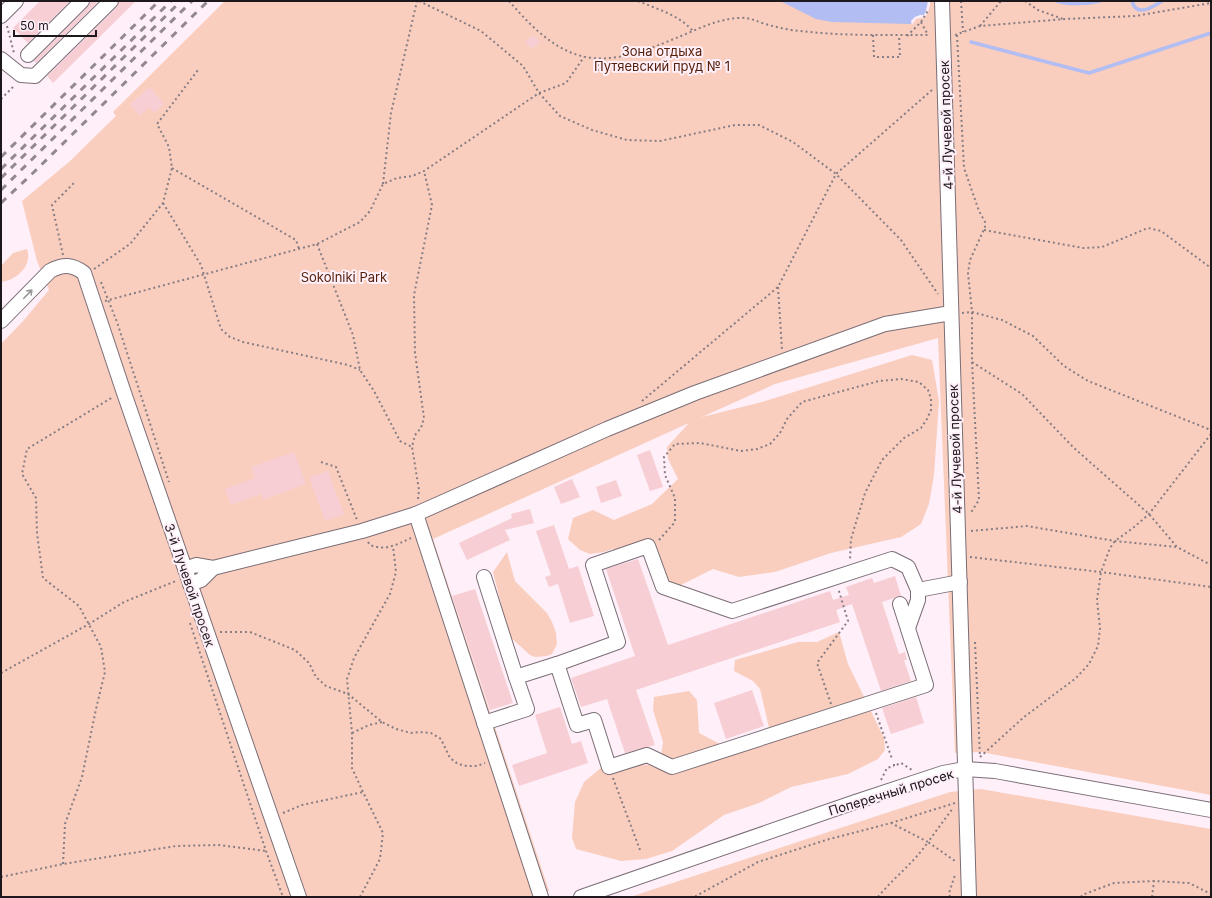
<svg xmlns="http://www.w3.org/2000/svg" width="1212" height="898" viewBox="0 0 1212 898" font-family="Inter,sans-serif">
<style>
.green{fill:#facebe}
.water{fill:#b1bdf3}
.pier{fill:#feeff9}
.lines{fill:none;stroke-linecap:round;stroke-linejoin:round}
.stream{stroke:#b1bdf3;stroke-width:3.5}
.building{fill:#f7ced3}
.minor-casing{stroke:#7a6d76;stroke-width:16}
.path{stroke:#877d84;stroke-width:2;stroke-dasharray:2 3;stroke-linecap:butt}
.minor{stroke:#fff;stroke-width:14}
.rail{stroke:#92888f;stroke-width:3;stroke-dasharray:7 7;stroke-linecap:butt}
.oneway{stroke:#999799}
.labels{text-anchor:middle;stroke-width:4;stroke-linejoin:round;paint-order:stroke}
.park-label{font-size:13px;fill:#541e08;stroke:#feeff9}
.street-label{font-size:13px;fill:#1d181c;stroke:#feeff9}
</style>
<rect width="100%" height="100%" fill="#feeff9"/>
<g class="green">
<polygon points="225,1 1211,1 1211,795 981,752 955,753 938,338 775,384 702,417 762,402 912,355 932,360 939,401 934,475 929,504 921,524 901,537 831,553 775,572 739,577 713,569 679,586 665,581 657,554 612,549 604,552 590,554 580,550 568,539 573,518 593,510 614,520 652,504 678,479 668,459 667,447 689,423 433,539 549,891 531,897 1,897 1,344 24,320 49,290 37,261 22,201 69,162 116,116 113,112"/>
<path d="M27,249C33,266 16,280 1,282V266L13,253Z"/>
<polygon points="507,552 515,581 547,613 552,622 556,633 557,644 552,654 547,656 535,657 530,655 509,636 493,572"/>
<polygon points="839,632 848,664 884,738 885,750 878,759 848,774 791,787 759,803 724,815 672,851 646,859 621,861 576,849 572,838 575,802 584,782 602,767 626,762 648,765 660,763 663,742 653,710 654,697 689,691 697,700 699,733 720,744 755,747 770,732 760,689 753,681 734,671 735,660 798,642 817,642"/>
<polygon points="981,789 1211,829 1211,897 630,897 950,792"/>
</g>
<path class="water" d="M780,1H928C928,6 927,10 924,15L915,17L911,24L832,22L816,19Z"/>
<polygon class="pier" points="928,1 930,1 930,5 928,12 925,17 916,19 912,25 911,21 915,17 920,15 924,15 926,11"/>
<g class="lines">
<g class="stream">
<path d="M1057,1C1069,5 1087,4 1100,1"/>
<path d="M1132,1C1136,18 1153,7 1162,1"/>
<polyline points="971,42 1089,73 1211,33"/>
</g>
</g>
<g class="building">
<polygon points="40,1 70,1 28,43 13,28"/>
<polygon points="90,1 99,1 36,63 34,61 88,7"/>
<polygon points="119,1 136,1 53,83 47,76 117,7"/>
<polygon points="532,35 540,41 533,49 525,43"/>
<polygon points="150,87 164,104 154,113 149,107 140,116 130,104"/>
<polygon points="650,450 663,487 650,491 637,455"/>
<polygon points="294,452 306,484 263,500 261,494 231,505 225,489 255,478 251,467"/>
<polygon points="328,471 344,514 325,521 309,477"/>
<polygon points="572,479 580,497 561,504 554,487"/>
<polygon points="616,480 622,496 601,503 596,487"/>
<polygon points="530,509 534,523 505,530 510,540 467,560 459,543 512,518 511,514"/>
<polygon points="554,525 569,569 578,566 594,616 570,623 558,584 549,587 545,577 551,575 536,531"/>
<polygon points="638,559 668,645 830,591 833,600 849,595 846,587 872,578 874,583 895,576 901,596 882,602 899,654 905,652 907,660 904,660 911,681 881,691 852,604 836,610 840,622 636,690 655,745 625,753 607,699 581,707 571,678 635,656 606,569"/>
<polygon points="475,589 513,703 490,710 452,596"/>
<polygon points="752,690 764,726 726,739 714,703"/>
<polygon points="916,697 924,723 891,734 882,708"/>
<polygon points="560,707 572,744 581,741 588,763 519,786 512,765 547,753 535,715"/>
</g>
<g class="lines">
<g class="minor-casing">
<g id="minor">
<polyline points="942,1 969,897"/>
<polyline points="1,16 16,1"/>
<polyline points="28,55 82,1"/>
<polyline points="1,59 21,75 35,76 111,1"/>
<path d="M1,321L50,271C63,264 72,264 84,273L124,393L299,897"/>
<polyline points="416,514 541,897"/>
<polyline points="213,568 362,531 416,514 607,429 695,393 885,324 951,313"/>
<polyline points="185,569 196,565 213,568 201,580 190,584"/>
<polyline points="484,577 516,677"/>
<polyline points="918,590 960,582"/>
<polyline points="557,664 618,642 593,565 648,546 663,587 732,611 892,559 908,567 918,590 918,600 908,628"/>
<polyline points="484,723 527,709 516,677 557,664 577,725 594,720 609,767 647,755 672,767 926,685 900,604"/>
<polyline points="581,897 855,802 943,773 965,769 995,771 1211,810"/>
</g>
</g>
<g class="path">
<polyline points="419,1 481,31 523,66 539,93 560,116 592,130 627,140 660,141 735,125 759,125 793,142 836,174 901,240 938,294"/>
<path d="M509,1C535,31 566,63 610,58C634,56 659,45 681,36C700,28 718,19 739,18C749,17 756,21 765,24C776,27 788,30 800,31C843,36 887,35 930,35"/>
<path d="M638,1C657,9 679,15 693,31"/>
<polyline points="961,1 963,32"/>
<polyline points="1025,1 1038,10 1063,19"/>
<polyline points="921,22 928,35"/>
<polyline points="7,26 14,53"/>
<polyline points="980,26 1001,1"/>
<polyline points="873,35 874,57 900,57 899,35"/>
<polyline points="955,35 980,26 1065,19 1135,16 1211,3"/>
<polyline points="957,35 964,168 979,211 985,222 985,227 970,260 968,273 972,312 972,362 979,500 970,514"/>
<polyline points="907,36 921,22 929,9"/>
<polyline points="598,59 598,73"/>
<polyline points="1,99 15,85"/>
<polyline points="172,168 296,240 299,249"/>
<polyline points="383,184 391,113 417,1"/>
<polyline points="163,203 201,265 221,329 230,337 243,342 348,365 360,370"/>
<polyline points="984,230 1083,248 1102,247 1148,228 1161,231 1211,268"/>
<polyline points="317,244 353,335 360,370 374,391 400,441 412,447"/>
<polyline points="63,255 52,205 75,182"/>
<polyline points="94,269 130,244 163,203 172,168 169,147 157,124 198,70"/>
<polyline points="101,282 117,322 169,482"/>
<polyline points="778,287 782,350"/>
<polyline points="105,301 317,244 360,222 370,211 383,184 397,178 412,176 424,171 539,93 566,83 584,57"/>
<polyline points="962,313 972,312 1002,320 1033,336 1064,366 1088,381 1211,430"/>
<polyline points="972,362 1022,394 1074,448 1149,514 1177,547 1211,565"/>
<polyline points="642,401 778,287 836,174 932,90"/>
<polyline points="321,462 336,467 357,520"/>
<polyline points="418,499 419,490 412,447 415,435 421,428 424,418 415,353 414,295 432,205 424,171"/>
<polyline points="971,531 1027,526 1115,541 1176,547"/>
<polyline points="659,540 675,522 675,498 665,475 664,457 675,444 700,443 741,451 757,449 770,444 780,433 787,419 802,402 879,381 901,379 919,382 928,390 931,399 931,410 927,419 921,428 904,438 882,460 865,493 851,539 850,560"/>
<path d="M368,542L370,545C386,551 396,545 411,538"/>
<polyline points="970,557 1101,572 1211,587"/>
<polyline points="190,623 266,851 283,897"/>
<polyline points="220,632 250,632 295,650 309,663 316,677 326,686 348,694 382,722 396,729 411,733 419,732 431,733 441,739 450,758 458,764 467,766 477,766 485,763"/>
<polyline points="975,642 980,757"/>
<polyline points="1,673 89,624 124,602 176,581"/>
<polyline points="831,704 817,663 848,621 838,588"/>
<polyline points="876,713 892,759"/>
<polyline points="352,733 369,725 382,722"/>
<polyline points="980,757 1024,717 1076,678 1089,664 1098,646 1100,628 1097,600 1101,572 1110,548 1115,541 1133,528 1149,514 1211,434"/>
<polyline points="894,764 894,766 901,763 912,770"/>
<polyline points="613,778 640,850"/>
<polyline points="881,780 887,768 894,766"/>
<polyline points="283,813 302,805 363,792"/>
<polyline points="891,823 955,803"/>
<polyline points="63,864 65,824 82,777 96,709 105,672 101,647 79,606 43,578 37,533 36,498 22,474 27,449 113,397"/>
<polyline points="1,877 63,864 176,846 219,845 266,851"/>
<polyline points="360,897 380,859 383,833 363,792 352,768 352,733 347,679 354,658 390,594 396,572 393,546"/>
<polyline points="690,897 696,896 758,862 826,840 891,823 928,842 953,808"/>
<path d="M878,897C894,877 913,864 928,842L955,861"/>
<polyline points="950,897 949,893 955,875"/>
<polyline points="1081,897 1082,895 1114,883 1154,881 1189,883 1211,894"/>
<polyline points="1152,897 1154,881"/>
</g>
<use href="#minor" class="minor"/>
<g class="rail">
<polyline points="1,157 159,1"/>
<polyline points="1,169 171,1"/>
<polyline points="1,178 181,1"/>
<polyline points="1,190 192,1"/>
<polyline points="1,203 34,172 208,1"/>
</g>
</g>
<defs><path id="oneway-shaft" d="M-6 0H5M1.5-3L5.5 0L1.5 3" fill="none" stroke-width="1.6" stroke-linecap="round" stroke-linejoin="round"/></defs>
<use class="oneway" href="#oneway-shaft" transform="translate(28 294) rotate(-46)"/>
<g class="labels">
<g class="park-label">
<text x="662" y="56">Зона отдыха<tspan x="662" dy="15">Путяевский пруд № 1</tspan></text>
<text x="344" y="282">Sokolniki Park</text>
</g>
<g class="street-label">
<text transform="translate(946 125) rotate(-92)" y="5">4-й Лучевой просек</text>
<text transform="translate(955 449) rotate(-92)" y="5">4-й Лучевой просек</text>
<text transform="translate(190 585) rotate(71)" y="5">3-й Лучевой просек</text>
<text transform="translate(891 792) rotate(-17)" y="5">Поперечный просек</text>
</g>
</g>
<rect width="1212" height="898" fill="none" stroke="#1d181c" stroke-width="4"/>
<path d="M14 30v6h82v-6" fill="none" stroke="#1d181c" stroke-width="2"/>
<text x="20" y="30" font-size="12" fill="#1d181c" stroke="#feeff9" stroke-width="3" paint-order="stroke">50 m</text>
</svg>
